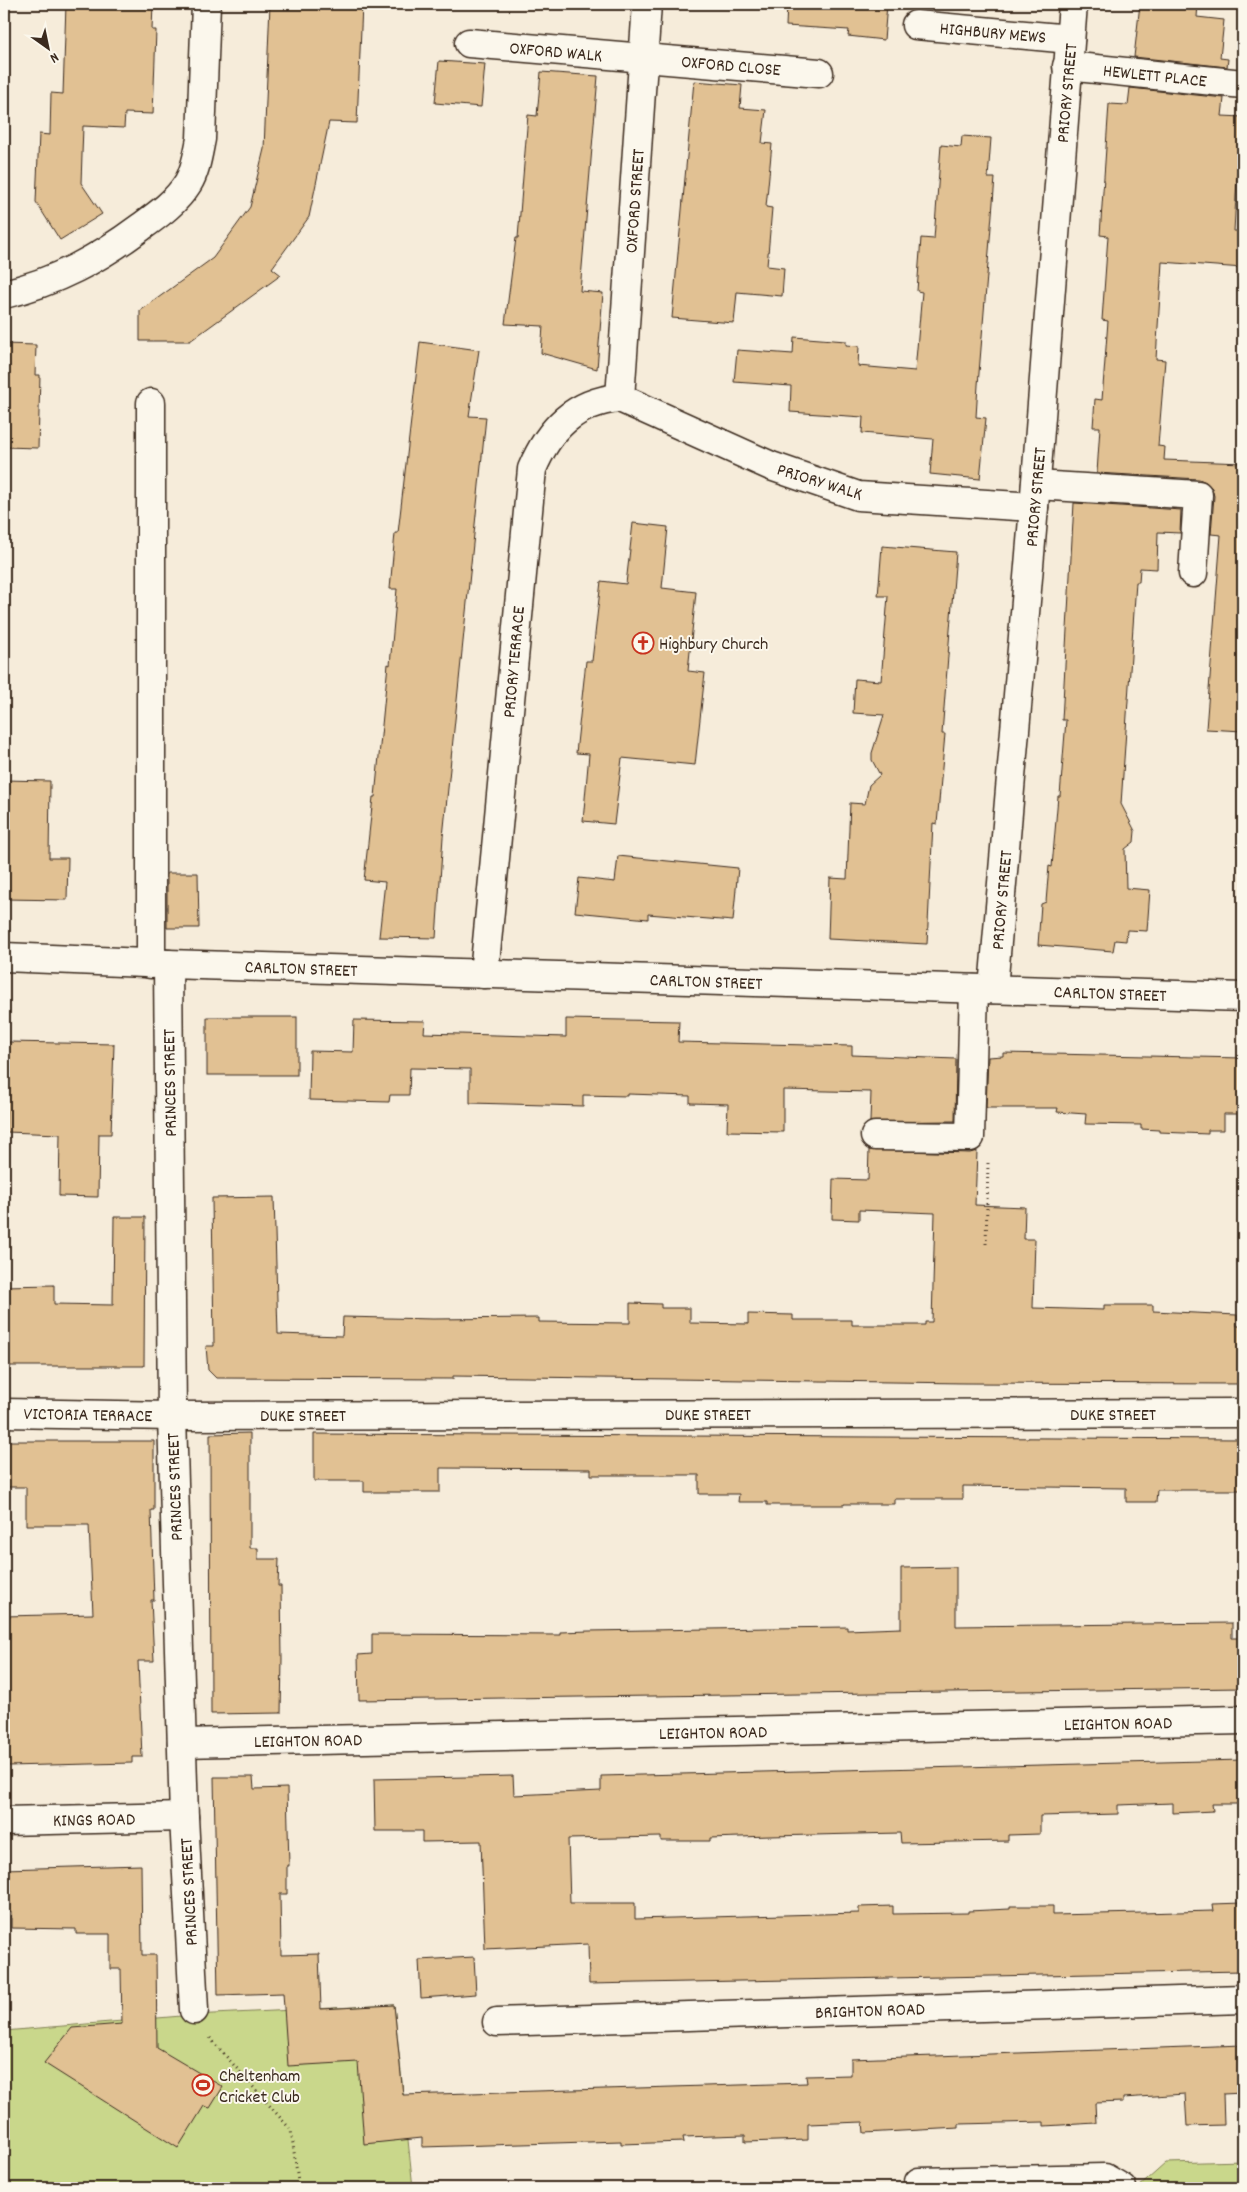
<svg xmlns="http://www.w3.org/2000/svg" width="1247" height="2192" viewBox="0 0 1247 2192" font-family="Dekko,sans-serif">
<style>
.green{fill:#c9d78b;stroke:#828054}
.building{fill:#e1c193;stroke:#3b2a1e}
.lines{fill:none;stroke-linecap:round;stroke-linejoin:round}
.minor-casing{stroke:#3b2a1e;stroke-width:31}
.path{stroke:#3b2a1e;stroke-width:3;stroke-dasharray:1 4;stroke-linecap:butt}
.minor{stroke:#fbf7ec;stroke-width:28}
.labels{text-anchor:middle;stroke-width:4;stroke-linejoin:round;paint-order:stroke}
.street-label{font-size:18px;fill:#3b2a1e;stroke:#fbf7ec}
.poi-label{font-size:18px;fill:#3b2a1e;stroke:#fbf7ec;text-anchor:start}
</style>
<rect width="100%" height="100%" fill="#f6ecda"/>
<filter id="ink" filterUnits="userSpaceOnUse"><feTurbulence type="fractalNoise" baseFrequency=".02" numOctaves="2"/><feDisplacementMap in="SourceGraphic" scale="10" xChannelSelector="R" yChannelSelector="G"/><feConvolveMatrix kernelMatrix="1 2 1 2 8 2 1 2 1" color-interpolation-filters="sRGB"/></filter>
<g filter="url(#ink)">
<g class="green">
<polygon points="394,2005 413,2188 4,2188 4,2031 193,2015"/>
<polygon points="1243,2161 1243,2188 1138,2188 1166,2163"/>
</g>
<g class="building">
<polygon points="66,4 153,4 152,30 156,30 153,114 125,113 124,128 83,126 81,183 102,214 60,240 36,202 39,134 50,135 51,93 63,94"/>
<polygon points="270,4 362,4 357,123 329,122 309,217 272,268 281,275 190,341 140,341 140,311 213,258 250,207 264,149"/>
<polygon points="787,4 887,4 884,40 848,36 849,30 786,26"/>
<polygon points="1140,4 1198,4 1197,17 1224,20 1220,58 1228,59 1227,67 1134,57"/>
<polygon points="439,61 485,64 481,107 435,103"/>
<polygon points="541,72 598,76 580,291 603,293 597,369 541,353 543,326 505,324 516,238 518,238 528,115 537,116"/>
<polygon points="694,81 742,85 740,108 766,110 762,143 772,144 766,207 772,208 767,266 784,268 782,296 737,292 734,323 672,318"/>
<polygon points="1130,88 1224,98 1222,116 1243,117 1243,162 1238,162 1234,231 1243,231 1243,268 1162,262 1156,359 1165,360 1158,446 1165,447 1164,460 1243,463 1243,731 1206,729 1221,535 1211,534 1214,496 1212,488 1206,482 1199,479 1097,473 1100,427 1093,427 1095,399 1102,400 1108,321 1102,320 1108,236 1100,235 1109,104 1128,105"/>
<polygon points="962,136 991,138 988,178 995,178 978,385 976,417 986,418 980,479 930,474 933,439 862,433 863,417 790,412 791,386 734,382 737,350 793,354 794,337 846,341 846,345 859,346 858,366 915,371 922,292 917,291 921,238 934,239 941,145 961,147"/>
<polygon points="420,342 479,350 469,416 486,417 443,837 436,938 379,937 385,882 364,880 373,797 375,797 388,664 390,665 397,589 390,589 395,533 398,533"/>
<polygon points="4,344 36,345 35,375 40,375 38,448 4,447"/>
<polygon points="1074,503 1181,510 1180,533 1158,532 1157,569 1140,568 1139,582 1136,582 1121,804 1135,831 1134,842 1125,849 1126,888 1150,890 1147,931 1127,930 1126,941 1115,940 1113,951 1038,945 1041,904 1046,902 1049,866 1052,867 1058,796 1060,796 1066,720 1062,720"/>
<polygon points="633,523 668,527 662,588 696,592 688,671 705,673 695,765 622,758 614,824 583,821 589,754 576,753 586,661 592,661 601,581 626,584"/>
<polygon points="882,546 956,552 942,734 945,734 937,824 933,823 927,944 828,939 830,878 847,879 850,803 865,804 869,785 880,775 872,760 872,753 884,715 853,713 855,679 881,681 888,596 878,596"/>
<polygon points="4,780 50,781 49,858 68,858 67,900 4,899"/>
<polygon points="618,856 738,868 733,921 648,914 648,919 575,912 579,878 615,882"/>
<polygon points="167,873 198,873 199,928 167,928"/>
<rect x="207" y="1017" width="90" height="58"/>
<polygon points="566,1019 679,1021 678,1042 852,1046 852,1055 956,1059 955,1121 870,1122 871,1092 783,1090 783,1132 727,1131 728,1104 690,1103 690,1096 628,1094 628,1096 583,1095 583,1106 470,1103 470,1069 410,1068 409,1095 390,1095 389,1102 309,1100 310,1051 353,1052 354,1020 425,1021 424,1033 566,1037"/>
<polygon points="8,1042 114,1044 111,1134 99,1134 98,1197 59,1196 60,1134 6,1132"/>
<polygon points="1003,1053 1243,1058 1243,1114 1224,1114 1224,1130 1208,1130 1208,1134 1159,1132 1159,1130 1141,1129 1141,1125 1085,1124 1086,1114 1057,1112 1058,1108 986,1108 988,1057 1003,1056"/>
<polygon points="869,1150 970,1153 977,1151 975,1205 1025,1207 1024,1239 1035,1239 1033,1308 1104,1310 1104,1305 1153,1305 1153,1311 1237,1315 1237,1326 1243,1326 1243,1384 965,1383 453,1376 453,1379 216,1378 208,1370 206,1346 214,1346 212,1198 274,1197 278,1334 342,1336 343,1317 433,1319 539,1318 539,1322 630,1323 630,1303 661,1304 661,1308 690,1308 690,1323 748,1324 748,1314 793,1315 793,1320 852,1320 852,1325 925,1325 925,1322 932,1322 935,1213 859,1210 859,1220 832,1219 833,1179 868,1180"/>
<polygon points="114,1217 145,1217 144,1366 4,1366 4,1286 54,1285 54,1304 113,1305"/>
<polygon points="250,1433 250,1548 258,1548 258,1559 279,1559 278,1586 281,1586 282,1659 281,1713 211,1714 210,1434"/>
<polygon points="314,1434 1243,1439 1243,1490 1157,1490 1156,1502 1126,1502 1126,1488 963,1486 963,1499 894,1499 894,1504 844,1504 844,1505 767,1505 767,1502 738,1502 739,1494 699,1494 699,1475 591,1475 591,1469 440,1468 440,1492 364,1492 364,1481 314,1481"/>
<polygon points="4,1441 154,1441 154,1510 151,1510 154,1600 151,1600 154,1661 138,1661 142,1757 132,1757 132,1763 7,1766 4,1616 93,1614 89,1525 26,1525 26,1487 4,1487"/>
<polygon points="956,1567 956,1626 1232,1623 1232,1638 1243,1638 1243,1688 359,1700 358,1655 372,1654 372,1634 560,1635 560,1632 589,1631 770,1628 847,1627 847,1630 901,1628 901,1568"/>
<polygon points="1243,1760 1243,1804 1212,1804 1213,1811 1173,1813 1173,1803 1118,1805 1118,1814 1040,1816 1040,1834 1008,1835 1008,1841 901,1843 900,1833 770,1836 710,1838 710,1841 661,1841 661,1837 568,1839 570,1903 635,1903 635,1919 859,1913 859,1907 893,1906 893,1914 968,1913 968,1911 1010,1909 1010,1906 1053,1906 1053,1915 1142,1913 1213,1911 1212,1904 1243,1903 1243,1971 589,1984 588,1944 485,1949 481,1841 422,1842 422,1831 375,1831 374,1779 513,1776 514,1795 601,1791 601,1776"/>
<polygon points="214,1777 253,1777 254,1789 287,1788 289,1866 287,1866 287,1894 280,1894 281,1955 319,1954 321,2009 394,2005 403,2095 807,2083 806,2076 851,2075 851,2059 1243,2045 1243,2093 1223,2094 1224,2125 1187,2126 1185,2094 1123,2098 1123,2102 1095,2103 1096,2123 1044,2126 1044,2122 959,2124 959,2128 864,2133 863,2122 808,2124 808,2140 745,2142 745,2135 683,2137 684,2142 621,2144 621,2141 422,2147 422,2138 364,2144 358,2062 288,2066 283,1993 218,1995"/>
<polygon points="141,1865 142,1955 156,1955 157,2048 223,2087 210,2108 204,2106 178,2148 44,2063 72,2028 122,2024 121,1969 110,1969 110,1934 76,1934 76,1929 11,1928 11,1912 4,1912 4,1869"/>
<polygon points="474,1957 476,1994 421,1998 419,1960"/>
</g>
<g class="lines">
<g class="minor-casing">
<g id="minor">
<polyline points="916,25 1070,39"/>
<polyline points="469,43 819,73"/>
<polyline points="1067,66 1243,84"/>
<path d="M4,294C56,282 98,259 141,227C159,214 176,202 188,183C196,170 198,153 201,139L206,4"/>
<polyline points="620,398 647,4"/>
<polyline points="151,403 151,964"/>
<polyline points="1036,485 1198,495 1193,573"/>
<polyline points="4,957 168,964 1243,997"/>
<polyline points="168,964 172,1416 184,1817 194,2010"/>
<path d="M484,974L532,469C549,429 574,402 620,398L771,466L858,496L1034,507"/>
<polyline points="993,989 1034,507 1073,4"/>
<polyline points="875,1136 970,1137 974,989"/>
<polyline points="4,1413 172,1416 1243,1413"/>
<polyline points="182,1743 1243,1720"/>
<polyline points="4,1821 184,1817"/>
<polyline points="497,2022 1243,1999"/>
<polyline points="919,2182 1105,2178 1122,2188"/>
</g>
</g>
<g class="path">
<polyline points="986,1244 988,1163"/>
<polyline points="210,2038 291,2130 299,2188"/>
</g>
<use href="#minor" class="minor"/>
</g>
</g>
<defs>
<g id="church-ring" transform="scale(1.125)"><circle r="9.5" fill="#fbf7ec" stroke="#c8321e" stroke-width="1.5"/><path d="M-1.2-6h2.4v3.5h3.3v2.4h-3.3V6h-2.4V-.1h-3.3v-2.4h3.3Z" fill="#c8321e"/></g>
<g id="stadium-ring" transform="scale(1.125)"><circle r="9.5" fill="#fbf7ec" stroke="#c8321e" stroke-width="1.5"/><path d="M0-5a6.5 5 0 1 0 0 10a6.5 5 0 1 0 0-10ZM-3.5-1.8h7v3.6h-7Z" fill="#c8321e"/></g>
</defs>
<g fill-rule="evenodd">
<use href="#church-ring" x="643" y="643"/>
<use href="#stadium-ring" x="203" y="2085"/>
</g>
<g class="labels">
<g class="street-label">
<text transform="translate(993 32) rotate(5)" y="6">HIGHBURY MEWS</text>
<text transform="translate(556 51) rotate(5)" y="6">OXFORD WALK</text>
<text transform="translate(731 65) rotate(5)" y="6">OXFORD CLOSE</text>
<text transform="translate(1155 75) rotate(6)" y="6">HEWLETT PLACE</text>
<text transform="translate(1066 93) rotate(-85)" y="6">PRIORY STREET</text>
<text transform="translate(634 201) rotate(-86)" y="6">OXFORD STREET</text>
<text transform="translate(820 481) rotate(17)" y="6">PRIORY WALK</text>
<text transform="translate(1035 497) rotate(-85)" y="6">PRIORY STREET</text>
<text transform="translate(513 662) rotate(-85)" y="6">PRIORY TERRACE</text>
<text transform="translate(1001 900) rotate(-85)" y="6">PRIORY STREET</text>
<text transform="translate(301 968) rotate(2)" y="6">CARLTON STREET</text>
<text transform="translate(706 981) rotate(2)" y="6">CARLTON STREET</text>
<text transform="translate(1110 993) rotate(2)" y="6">CARLTON STREET</text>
<text transform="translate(169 1083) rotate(-91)" y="6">PRINCES STREET</text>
<text transform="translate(88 1414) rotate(1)" y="6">VICTORIA TERRACE</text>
<text x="708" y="1420">DUKE STREET</text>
<text x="1113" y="1420">DUKE STREET</text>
<text x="303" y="1421">DUKE STREET</text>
<text transform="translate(174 1487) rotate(-92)" y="6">PRINCES STREET</text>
<text transform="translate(1118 1723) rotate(-1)" y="6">LEIGHTON ROAD</text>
<text transform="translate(713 1732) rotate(-1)" y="6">LEIGHTON ROAD</text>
<text transform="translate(308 1740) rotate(-1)" y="6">LEIGHTON ROAD</text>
<text transform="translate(94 1819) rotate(-1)" y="6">KINGS ROAD</text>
<text transform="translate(188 1892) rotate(-93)" y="6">PRINCES STREET</text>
<text transform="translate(870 2010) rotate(-2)" y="6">BRIGHTON ROAD</text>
</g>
<g class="poi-label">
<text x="659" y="649">Highbury Church</text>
<text x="219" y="2081">Cheltenham<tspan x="219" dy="21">Cricket Club</tspan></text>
</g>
</g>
<rect width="1247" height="2192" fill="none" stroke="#fbf7ec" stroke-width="20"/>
<rect x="10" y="10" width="1227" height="2172" fill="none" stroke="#3b2a1e" stroke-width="2" filter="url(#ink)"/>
<g transform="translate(48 48) rotate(147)" stroke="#fbf7ec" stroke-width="4" paint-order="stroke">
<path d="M0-4L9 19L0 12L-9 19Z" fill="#3b2a1e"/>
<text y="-8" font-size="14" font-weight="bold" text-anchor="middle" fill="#3b2a1e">N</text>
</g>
</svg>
